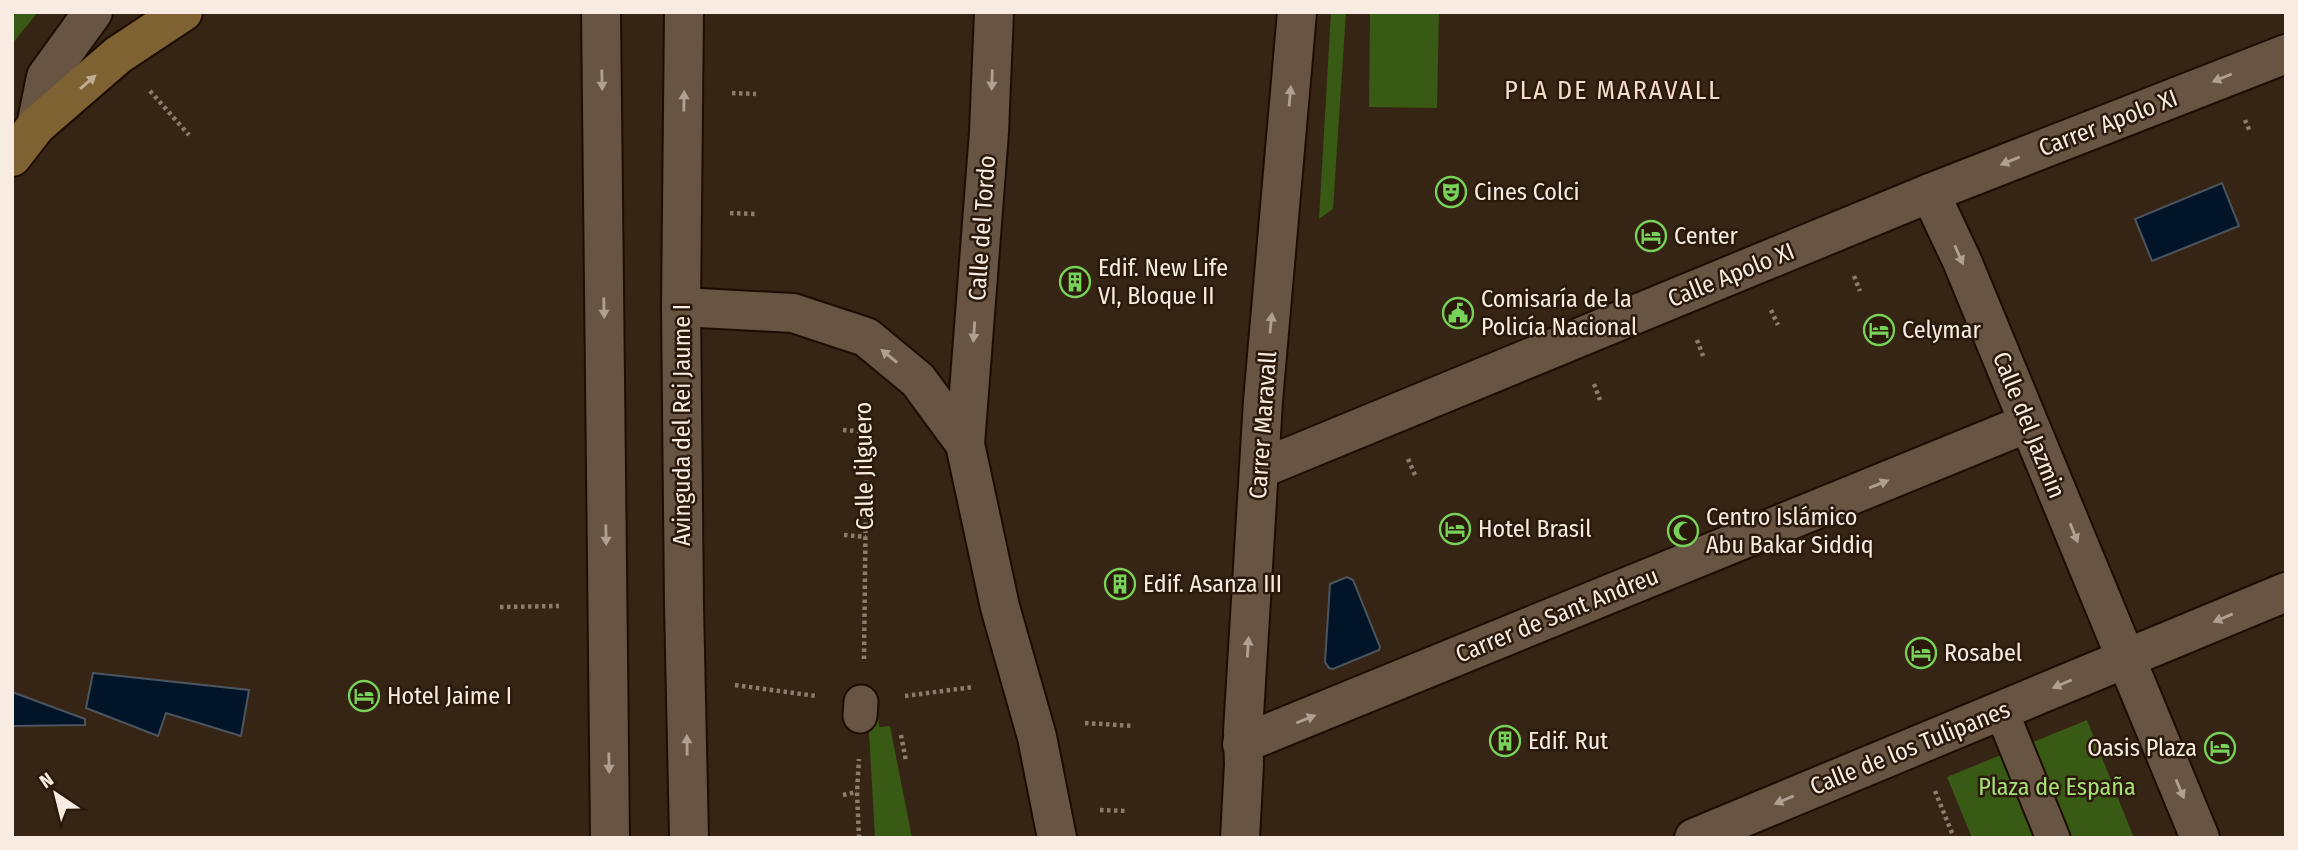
<svg xmlns="http://www.w3.org/2000/svg" width="2298" height="850" viewBox="0 0 2298 850" font-family="'Fira Sans Condensed',sans-serif">
<style>
.green{fill:#385a15}
.water{fill:#021427;stroke:#4c555f;stroke-width:2}
.lines{fill:none;stroke-linecap:round;stroke-linejoin:round}
.pedestrian-casing{stroke:#1d0d01;stroke-width:37}
.minor-casing{stroke:#1d0d01;stroke-width:42}
.secondary-casing{stroke:#1d0d01;stroke-width:42}
.path{stroke:#8b7c6e;stroke-width:4.5;stroke-dasharray:3.5 3.5;stroke-linecap:butt}
.pedestrian{stroke:#685443;stroke-width:33}
.minor{stroke:#685443;stroke-width:38}
.secondary{stroke:#7e6232;stroke-width:38}
.oneway{fill:#b0a092}
.oneway2{fill:#c1ae93}
.labels{text-anchor:middle;stroke-width:5;stroke-linejoin:round;paint-order:stroke}
.street-label{font-size:24px;fill:#f8ece2;stroke:#2b1a0b}
.poi-label{font-size:24px;fill:#f8ece2;stroke:#2b1a0b;text-anchor:start}
.park-label{font-size:24px;fill:#a6e077;stroke:#2b1a0b}
.neighbourhood-label{font-size:26px;letter-spacing:2px;fill:#f4dcc9;stroke:#2b1a0b}
</style>
<rect width="100%" height="100%" fill="#362414"/>
<g class="green">
<polygon points="12,12 38,12 12,44"/>
<polygon points="1331,12 1346,12 1333,209 1319,219"/>
<polygon points="1370,12 1439,12 1437,108 1369,107"/>
<polygon points="878,714 879,727 890,726 912,838 875,838 868,715"/>
<polygon points="2087,720 2134,838 1972,838 1947,777"/>
</g>
<g class="water">
<polygon points="2222,183 2239,226 2152,261 2135,219"/>
<polygon points="1347,577 1353,580 1380,647 1379,650 1333,669 1329,668 1325,662 1330,584"/>
<polygon points="93,673 249,690 241,736 166,713 158,736 86,708"/>
<polygon points="12,692 85,719 85,725 12,726"/>
</g>
<g class="lines">
<g class="pedestrian-casing">
<g id="pedestrian">
<polyline points="2001,710 2053,838"/>
<polyline points="860,716 861,702"/>
</g>
</g>
<g class="minor-casing">
<g id="minor">
<polyline points="601,12 610,838"/>
<polyline points="684,12 681,307 684,605 689,838"/>
<polyline points="994,12 989,132 965,444 1000,607 1037,737 1057,838"/>
<polyline points="36,126 46,77 93,12"/>
<polyline points="1930,193 1962,261 2200,838"/>
<polyline points="681,307 793,313 866,337 918,380 965,444"/>
<polyline points="1260,469 1930,193 2286,54"/>
<polyline points="1242,744 2028,423"/>
<polyline points="1240,838 1244,764 1243,732 1263,401 1297,12"/>
<polyline points="1694,838 2286,592"/>
</g>
</g>
<g class="secondary-casing">
<polyline id="secondary" points="12,157 36,126 118,55 183,12"/>
</g>
<g class="path">
<polyline points="150,91 189,135"/>
<polyline points="732,93 756,94"/>
<polyline points="2245,120 2250,132"/>
<polyline points="730,213 757,214"/>
<polyline points="1854,276 1860,291"/>
<polyline points="1771,310 1778,325"/>
<polyline points="1697,340 1703,356"/>
<polyline points="1594,384 1600,400"/>
<polyline points="843,430 868,432"/>
<polyline points="1408,459 1415,475"/>
<polyline points="844,535 866,537"/>
<polyline points="500,607 559,606"/>
<polyline points="864,659 867,402"/>
<polyline points="735,685 816,696"/>
<polyline points="905,696 973,687"/>
<polyline points="1085,723 1134,726"/>
<polyline points="901,735 906,761"/>
<polyline points="1935,791 1954,838"/>
<polyline points="843,795 857,792"/>
<polyline points="1100,810 1128,811"/>
<polyline points="859,838 857,792 859,759"/>
</g>
<use href="#pedestrian" class="pedestrian"/>
<use href="#minor" class="minor"/>
<use href="#secondary" class="secondary"/>
</g>
<defs><path id="oneway-solid" d="M-6-.8H1V-3.2L6.5 0L1 3.2V.8H-6Z" transform="scale(1.75)"/></defs>
<g class="oneway">
<use href="#oneway-solid" transform="translate(2222 78) rotate(158)"/>
<use href="#oneway-solid" transform="translate(602 80) rotate(89)"/>
<use href="#oneway-solid" transform="translate(992 80) rotate(92)"/>
<use href="#oneway-solid" transform="translate(1290 96) rotate(-85)"/>
<use href="#oneway-solid" transform="translate(684 101) rotate(-89)"/>
<use href="#oneway-solid" transform="translate(2010 161) rotate(158)"/>
<use href="#oneway-solid" transform="translate(1959 255) rotate(66)"/>
<use href="#oneway-solid" transform="translate(604 308) rotate(89)"/>
<use href="#oneway-solid" transform="translate(1271 323) rotate(-84)"/>
<use href="#oneway-solid" transform="translate(974 332) rotate(94)"/>
<use href="#oneway-solid" transform="translate(889 356) rotate(-141)"/>
<use href="#oneway-solid" transform="translate(1879 484) rotate(-22)"/>
<use href="#oneway-solid" transform="translate(2074 533) rotate(68)"/>
<use href="#oneway-solid" transform="translate(606 535) rotate(89)"/>
<use href="#oneway-solid" transform="translate(2223 618) rotate(157)"/>
<use href="#oneway-solid" transform="translate(1248 647) rotate(-86)"/>
<use href="#oneway-solid" transform="translate(2062 684) rotate(157)"/>
<use href="#oneway-solid" transform="translate(1306 719) rotate(-22)"/>
<use href="#oneway-solid" transform="translate(687 745) rotate(-91)"/>
<use href="#oneway-solid" transform="translate(609 763) rotate(89)"/>
<use href="#oneway-solid" transform="translate(2180 789) rotate(67)"/>
<use href="#oneway-solid" transform="translate(1784 800) rotate(157)"/>
</g>
<use class="oneway2" href="#oneway-solid" transform="translate(88 82) rotate(-41)"/>
<defs>
<g id="theatre-ring" transform="scale(1.575)"><circle r="9.5" fill="#2b1a0b" stroke="#78d158" stroke-width="1.5"/><path d="M-5-5.5Q0-4 5-5.5V0Q5 5 0 6Q-5 5-5 0ZM-3.3-2.5H-1v1.5H-3.3ZM1-2.5H3.3v1.5H1ZM-2.8 1Q0 5.5 2.8 1Z" fill="#78d158"/></g>
<g id="hotel-ring" transform="scale(1.575)"><circle r="9.5" fill="#2b1a0b" stroke="#78d158" stroke-width="1.5"/><path d="M-6-4.5h1.5V1H6V5H4.5V3h-9V5H-6ZM-4 0a1.8 1.8 0 1 1 3.6 0ZM.5 0V-2.5h3Q6-2.5 6 0Z" fill="#78d158"/></g>
<g id="building-ring" transform="scale(1.575)"><circle r="9.5" fill="#2b1a0b" stroke="#78d158" stroke-width="1.5"/><path d="M-4-6H4V6H1V3H-1V6H-4ZM-2.5-4.3h1.7v1.8h-1.7ZM.8-4.3h1.7v1.8H.8ZM-2.5-1h1.7V.8h-1.7ZM.8-1h1.7V.8H.8Z" fill="#78d158"/></g>
<g id="civic-ring" transform="scale(1.575)"><circle r="9.5" fill="#2b1a0b" stroke="#78d158" stroke-width="1.5"/><path d="M-.6-6.5H3V-4.5H.6V-3L4-1V1h2V6H-6V1h2V-1L-.6-3ZM-1.2 2.5V6h2.4V2.5Z" fill="#78d158"/></g>
<g id="mosque-ring" transform="scale(1.575)"><circle r="9.5" fill="#2b1a0b" stroke="#78d158" stroke-width="1.5"/><path d="M3.5-4.9A6 6 0 1 0 3.5 4.9A5 5 0 1 1 3.5-4.9Z" fill="#78d158"/></g>
</defs>
<g fill-rule="evenodd">
<use href="#theatre-ring" x="1451" y="192"/>
<use href="#hotel-ring" x="1651" y="236"/>
<use href="#building-ring" x="1075" y="282"/>
<use href="#civic-ring" x="1458" y="313"/>
<use href="#hotel-ring" x="1879" y="330"/>
<use href="#hotel-ring" x="1455" y="529"/>
<use href="#mosque-ring" x="1683" y="531"/>
<use href="#building-ring" x="1120" y="584"/>
<use href="#hotel-ring" x="1921" y="653"/>
<use href="#hotel-ring" x="364" y="696"/>
<use href="#building-ring" x="1505" y="741"/>
<use href="#hotel-ring" x="2220" y="748"/>
</g>
<g class="labels">
<g class="street-label">
<text transform="translate(2108 123) rotate(-21)" y="8">Carrer Apolo XI</text>
<text transform="translate(982 228) rotate(-86)" y="8">Calle del Tordo</text>
<text transform="translate(1731 275) rotate(-22)" y="8">Calle Apolo XI</text>
<text transform="translate(682 425) rotate(-90)" y="8">Avinguda del Rei Jaume I</text>
<text transform="translate(1263 425) rotate(-86)" y="8">Carrer Maravall</text>
<text transform="translate(2029 425) rotate(68)" y="8">Calle del Jazmin</text>
<text transform="translate(864 466) rotate(-91)" y="8">Calle Jilguero</text>
<text transform="translate(1557 615) rotate(-22)" y="8">Carrer de Sant Andreu</text>
<text transform="translate(1910 748) rotate(-22)" y="8">Calle de los Tulipanes</text>
</g>
<g class="poi-label">
<text x="1474" y="200">Cines Colci</text>
<text x="1674" y="244">Center</text>
<text x="1098" y="276">Edif. New Life<tspan x="1098" dy="28">VI, Bloque II</tspan></text>
<text x="1481" y="307">Comisaría de la<tspan x="1481" dy="28">Policía Nacional</tspan></text>
<text x="1902" y="338">Celymar</text>
<text x="1706" y="525">Centro Islámico<tspan x="1706" dy="28">Abu Bakar Siddiq</tspan></text>
<text x="1478" y="537">Hotel Brasil</text>
<text x="1143" y="592">Edif. Asanza III</text>
<text x="1944" y="661">Rosabel</text>
<text x="387" y="704">Hotel Jaime I</text>
<text x="1528" y="749">Edif. Rut</text>
<text x="2197" y="756" text-anchor="end">Oasis Plaza</text>
</g>
<g class="park-label">
<text x="2057" y="795">Plaza de España</text>
</g>
<g class="neighbourhood-label">
<text x="1613" y="99">PLA DE MARAVALL</text>
</g>
</g>
<rect width="2298" height="850" fill="none" stroke="#f8ece2" stroke-width="28"/>
<g transform="translate(56 794) rotate(325)" stroke="#2b1a0b" stroke-width="5" paint-order="stroke">
<path d="M0-5L12 26L0 18L-12 26Z" fill="#f8ece2"/>
<text y="-10" font-size="19" font-weight="bold" text-anchor="middle" fill="#f8ece2">N</text>
</g>
</svg>
